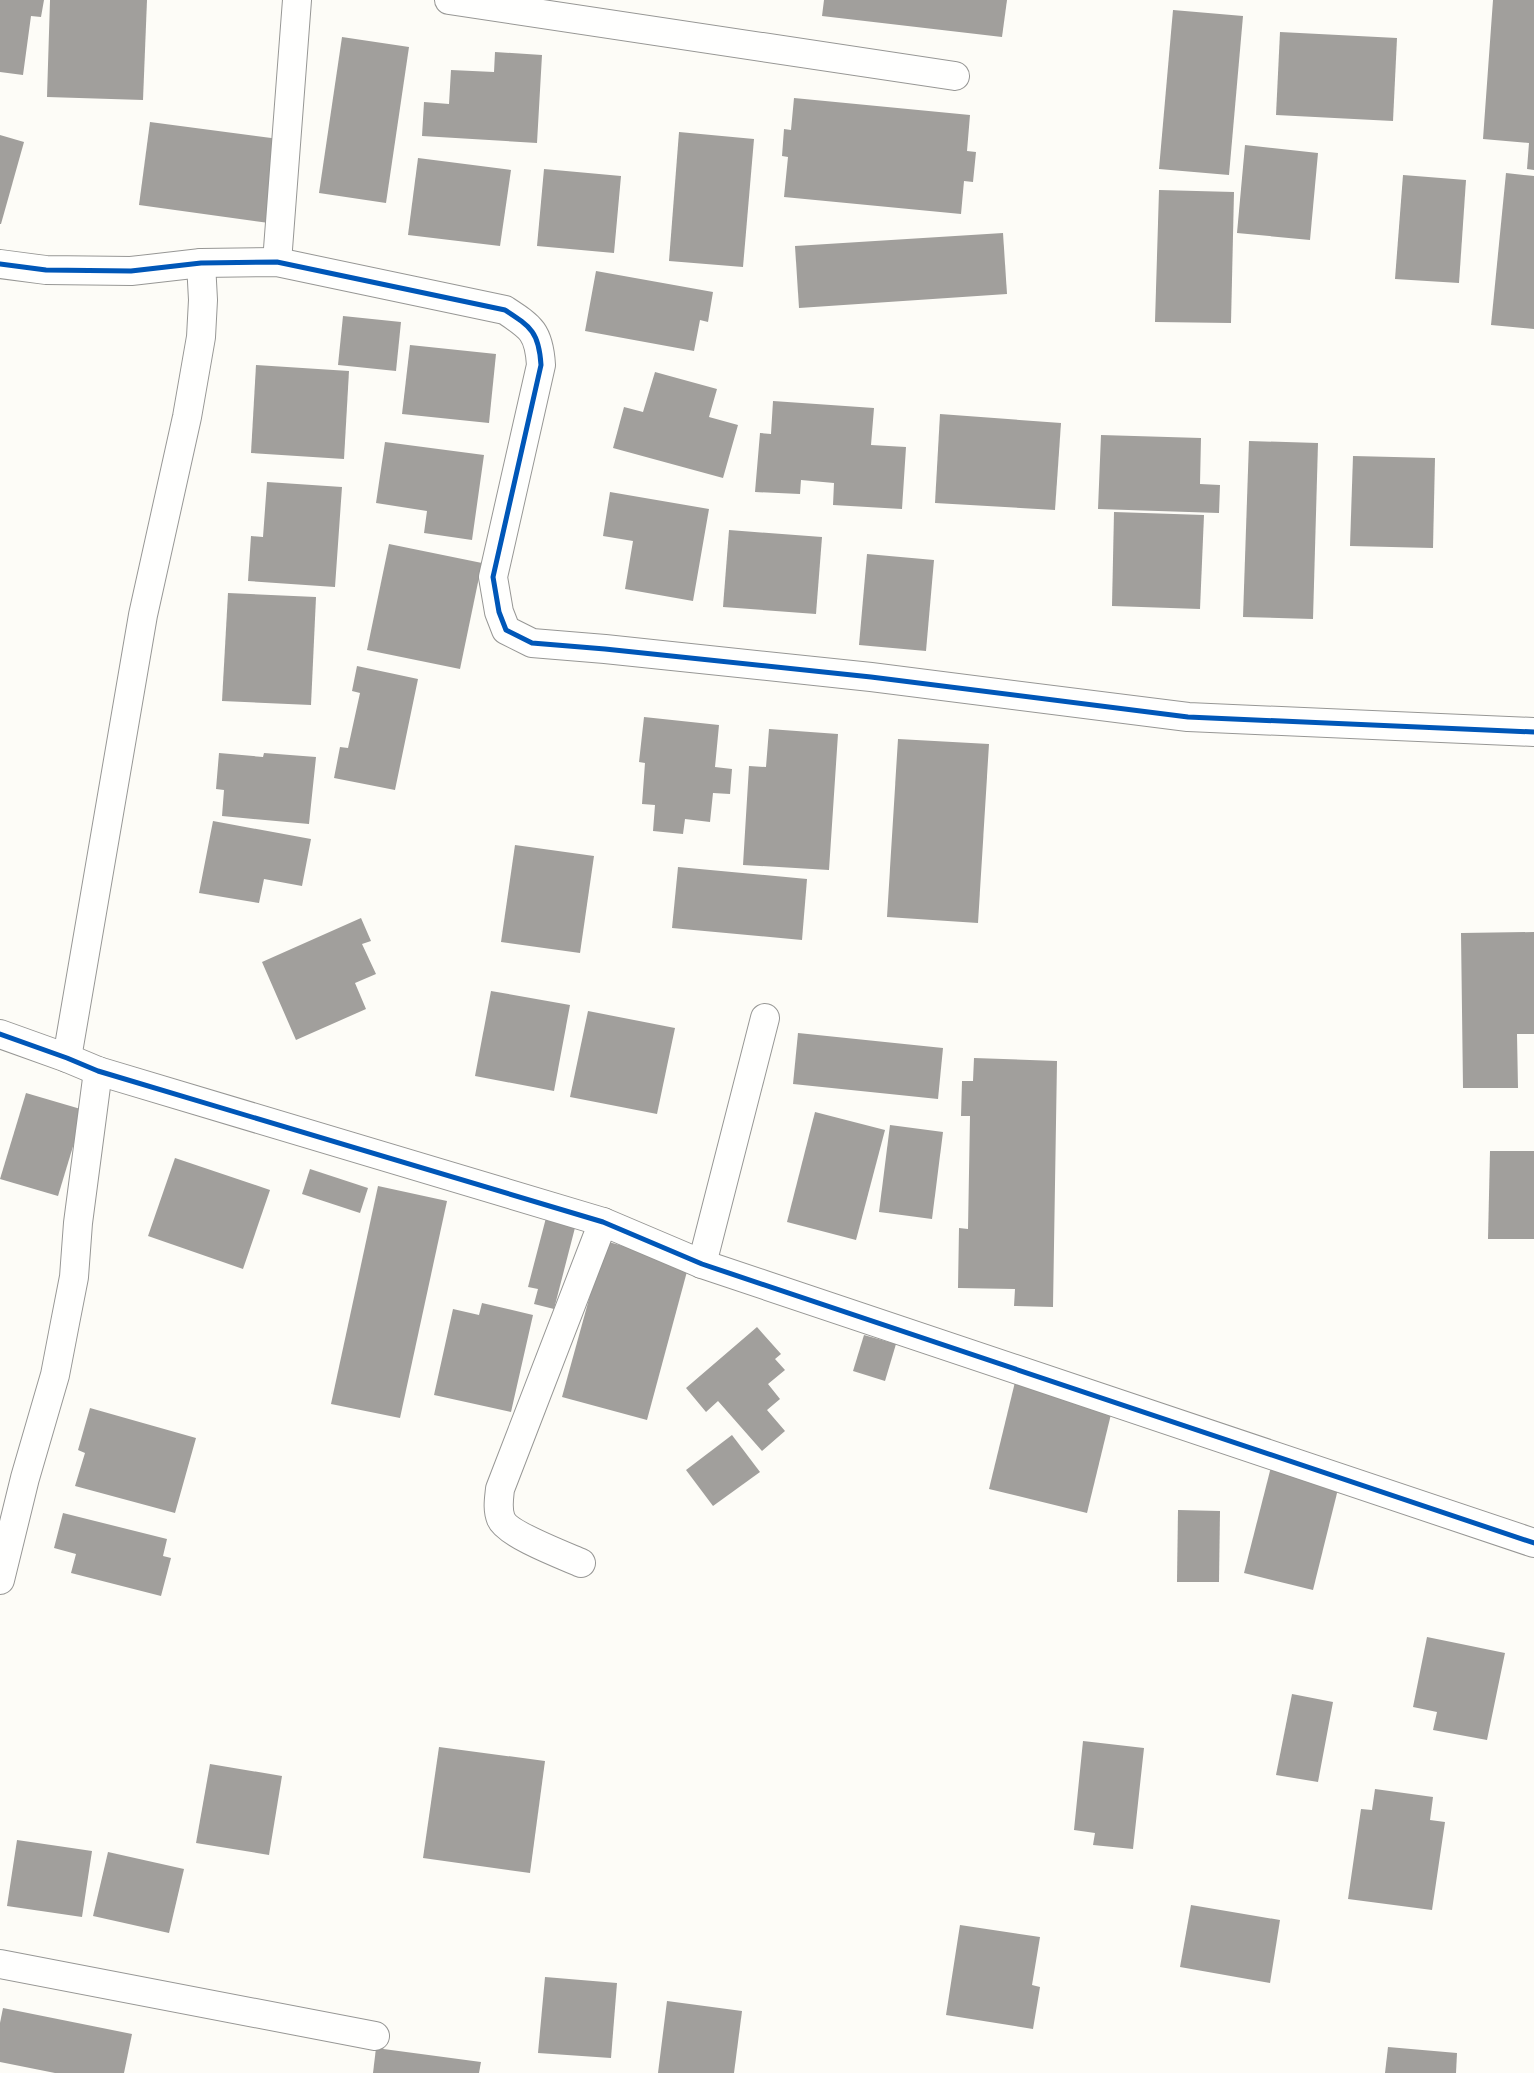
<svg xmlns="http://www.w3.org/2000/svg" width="1534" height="2073" viewBox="0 0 1534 2073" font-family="'Roboto Serif',serif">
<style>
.building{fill:#a19f9c}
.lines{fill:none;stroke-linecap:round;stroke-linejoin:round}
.street-casing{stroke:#979795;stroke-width:30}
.street{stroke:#fffffe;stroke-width:28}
.cycleway-casing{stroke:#fff;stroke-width:8}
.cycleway{stroke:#0057b8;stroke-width:5}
</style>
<rect width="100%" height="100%" fill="#fdfcf7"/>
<g class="building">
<polygon points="0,0 44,0 41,17 31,16 23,75 0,72"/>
<polygon points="50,0 147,0 143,100 47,97"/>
<polygon points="824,0 1007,0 1002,37 822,16"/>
<polygon points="1493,0 1534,0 1534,170 1527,169 1529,143 1483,139"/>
<polygon points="1173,10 1243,16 1229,175 1159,169"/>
<polygon points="1280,32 1397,38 1393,121 1276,115"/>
<polygon points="342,37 409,47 386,203 319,193"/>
<polygon points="495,52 542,55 537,143 422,136 424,102 449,104 451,70 494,72"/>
<polygon points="794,98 970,115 967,151 976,152 973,182 964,181 961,214 784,197 788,157 782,156 784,129 791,130"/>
<polygon points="150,122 279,139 269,223 139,205"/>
<polygon points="679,132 754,139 743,267 669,261"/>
<polygon points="0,135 24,142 1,224 0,224"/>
<polygon points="1245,145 1318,153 1310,240 1237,233"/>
<polygon points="418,158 511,170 500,246 408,235"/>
<polygon points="544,169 621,176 614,253 537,246"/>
<polygon points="1506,173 1534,176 1534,329 1491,325"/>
<polygon points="1403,175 1466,180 1459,283 1395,279"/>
<polygon points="1159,190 1234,192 1231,323 1155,322"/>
<polygon points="1003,233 1007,294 799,308 795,246"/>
<polygon points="596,271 713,292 708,322 700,320 694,351 585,331"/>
<polygon points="343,316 401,322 396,371 338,365"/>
<polygon points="410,345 496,354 489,423 402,414"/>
<polygon points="256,365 349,371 344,459 251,453"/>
<polygon points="655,372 717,389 709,417 738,425 723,478 613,448 624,407 643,412"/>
<polygon points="773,401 874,408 871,445 906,447 902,509 833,505 834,483 801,480 800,494 755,492 760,433 771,434"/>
<polygon points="940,414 1061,423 1055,510 935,503"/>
<polygon points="1101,435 1201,438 1200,484 1220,485 1219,513 1098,509"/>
<polygon points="1249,441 1318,443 1313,619 1243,617"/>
<polygon points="385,442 484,455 472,540 424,533 427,511 376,503"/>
<polygon points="1353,456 1435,458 1433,548 1350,546"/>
<polygon points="267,482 342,487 335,587 248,581 251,536 263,537"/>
<polygon points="610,492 709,509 693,601 625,589 633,541 603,536"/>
<polygon points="1114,512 1204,515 1200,609 1112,606"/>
<polygon points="729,530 822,537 816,614 723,607"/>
<polygon points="389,544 482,563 460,669 367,650"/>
<polygon points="867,554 934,560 926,651 859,645"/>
<polygon points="228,593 316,597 311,705 222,701"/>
<polygon points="357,666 418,679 395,790 334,778 340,747 348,748 360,693 352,691"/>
<polygon points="644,717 719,725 715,767 732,769 730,794 713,793 710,822 685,819 683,834 653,831 655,805 642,804 645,763 639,762"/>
<polygon points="769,729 838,734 829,870 743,865 749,766 766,767"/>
<polygon points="898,739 989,744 978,923 887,917"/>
<polygon points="219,753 263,757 264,753 316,757 309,824 222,816 224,790 216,789"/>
<polygon points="213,821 311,839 302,886 264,879 259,903 199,893"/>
<polygon points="515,845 594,856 580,953 501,942"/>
<polygon points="678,867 807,879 802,940 672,928"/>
<polygon points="361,918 371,941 362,944 376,974 355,983 366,1009 296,1040 262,962"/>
<polygon points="1534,932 1534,1034 1517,1034 1518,1088 1463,1088 1461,933"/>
<polygon points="491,991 570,1005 554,1091 475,1076"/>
<polygon points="588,1011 675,1028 657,1114 570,1097"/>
<polygon points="798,1033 943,1048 938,1099 793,1084"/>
<polygon points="974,1058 1057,1061 1053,1307 1014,1306 1015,1289 958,1288 959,1228 968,1229 970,1116 961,1116 962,1081 973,1081"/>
<polygon points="26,1093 84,1110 58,1196 0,1179"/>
<polygon points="815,1112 885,1130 856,1240 787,1222"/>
<polygon points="890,1125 943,1132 932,1219 879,1212"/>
<polygon points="1490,1151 1534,1151 1534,1239 1488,1239"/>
<polygon points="175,1158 270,1190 243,1269 148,1236"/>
<polygon points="310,1169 368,1188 360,1213 302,1194"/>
<polygon points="378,1186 447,1201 400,1418 331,1404"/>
<polygon points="547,1214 577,1220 554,1309 534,1304 538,1289 528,1287"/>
<polygon points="605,1241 689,1264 647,1420 562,1397"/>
<polygon points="482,1303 533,1315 511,1412 434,1395 453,1309 479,1315"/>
<polygon points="757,1327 781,1354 775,1359 785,1370 768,1384 780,1399 767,1410 785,1431 762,1451 718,1401 706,1412 686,1388"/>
<polygon points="864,1335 896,1344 885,1381 853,1371"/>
<polygon points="1015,1382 1113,1406 1087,1513 989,1489"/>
<polygon points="90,1408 196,1438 175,1513 75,1486 85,1453 78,1450"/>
<polygon points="732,1435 760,1472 713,1506 686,1470"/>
<polygon points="1272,1463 1340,1481 1313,1590 1244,1573"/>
<polygon points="1178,1510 1220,1511 1219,1582 1177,1582"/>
<polygon points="63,1513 167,1539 163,1556 171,1558 161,1596 71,1573 76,1554 54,1548"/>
<polygon points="1427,1637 1505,1653 1487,1740 1433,1730 1437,1712 1413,1707"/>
<polygon points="1292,1694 1333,1702 1318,1782 1276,1775"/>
<polygon points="1083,1741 1144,1748 1133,1849 1093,1845 1095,1833 1074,1830"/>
<polygon points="439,1747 545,1761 530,1873 423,1858"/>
<polygon points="210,1764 282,1776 269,1855 196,1843"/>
<polygon points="1375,1789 1433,1797 1430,1820 1445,1822 1432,1910 1348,1899 1361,1809 1372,1810"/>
<polygon points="17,1840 92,1851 82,1917 7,1906"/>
<polygon points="108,1852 184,1869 169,1933 93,1916"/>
<polygon points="1191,1905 1280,1920 1270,1983 1180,1967"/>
<polygon points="960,1925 1040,1937 1032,1985 1040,1987 1033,2029 946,2015"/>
<polygon points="545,1977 617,1983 611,2058 538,2053"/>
<polygon points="667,2001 742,2011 734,2073 658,2073"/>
<polygon points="3,2008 132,2034 124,2073 55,2073 0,2062 0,2023"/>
<polygon points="1388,2047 1457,2053 1456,2073 1385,2073"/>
<polygon points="376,2048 481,2062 479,2073 373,2073"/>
</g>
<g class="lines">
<g class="street-casing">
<g id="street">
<polyline points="449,0 955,76"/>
<polyline points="277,262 297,0"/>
<path d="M0,264L46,270L131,271L201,263L277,262L505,310C531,327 539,332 541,365L493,577L499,612L506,630L532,643L605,649L871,677L1188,717L1534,732"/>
<polyline points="0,1034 67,1058 98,1071 603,1222 702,1264 1534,1543"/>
<polyline points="67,1058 143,615 187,417 201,337 203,300 201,263"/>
<polyline points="702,1264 765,1018"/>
<path d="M581,1563C565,1556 507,1534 501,1519C497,1509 499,1499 500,1489L603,1222"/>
<polyline points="0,1580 25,1478 55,1375 65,1323 74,1277 78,1223 98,1071"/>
<polyline points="0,1964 375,2036"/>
</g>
</g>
<use href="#street" class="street"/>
<g class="cycleway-casing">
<g id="cycleway">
<path d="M0,264L46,270L131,271L201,263L277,262L505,310C531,327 539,332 541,365L493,577L499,612L506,630L532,643L605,649L871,677L1188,717L1534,732"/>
<polyline points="0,1034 67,1058 98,1071 603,1222 702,1264 1534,1543"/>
</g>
</g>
<use href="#cycleway" class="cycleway"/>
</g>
</svg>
